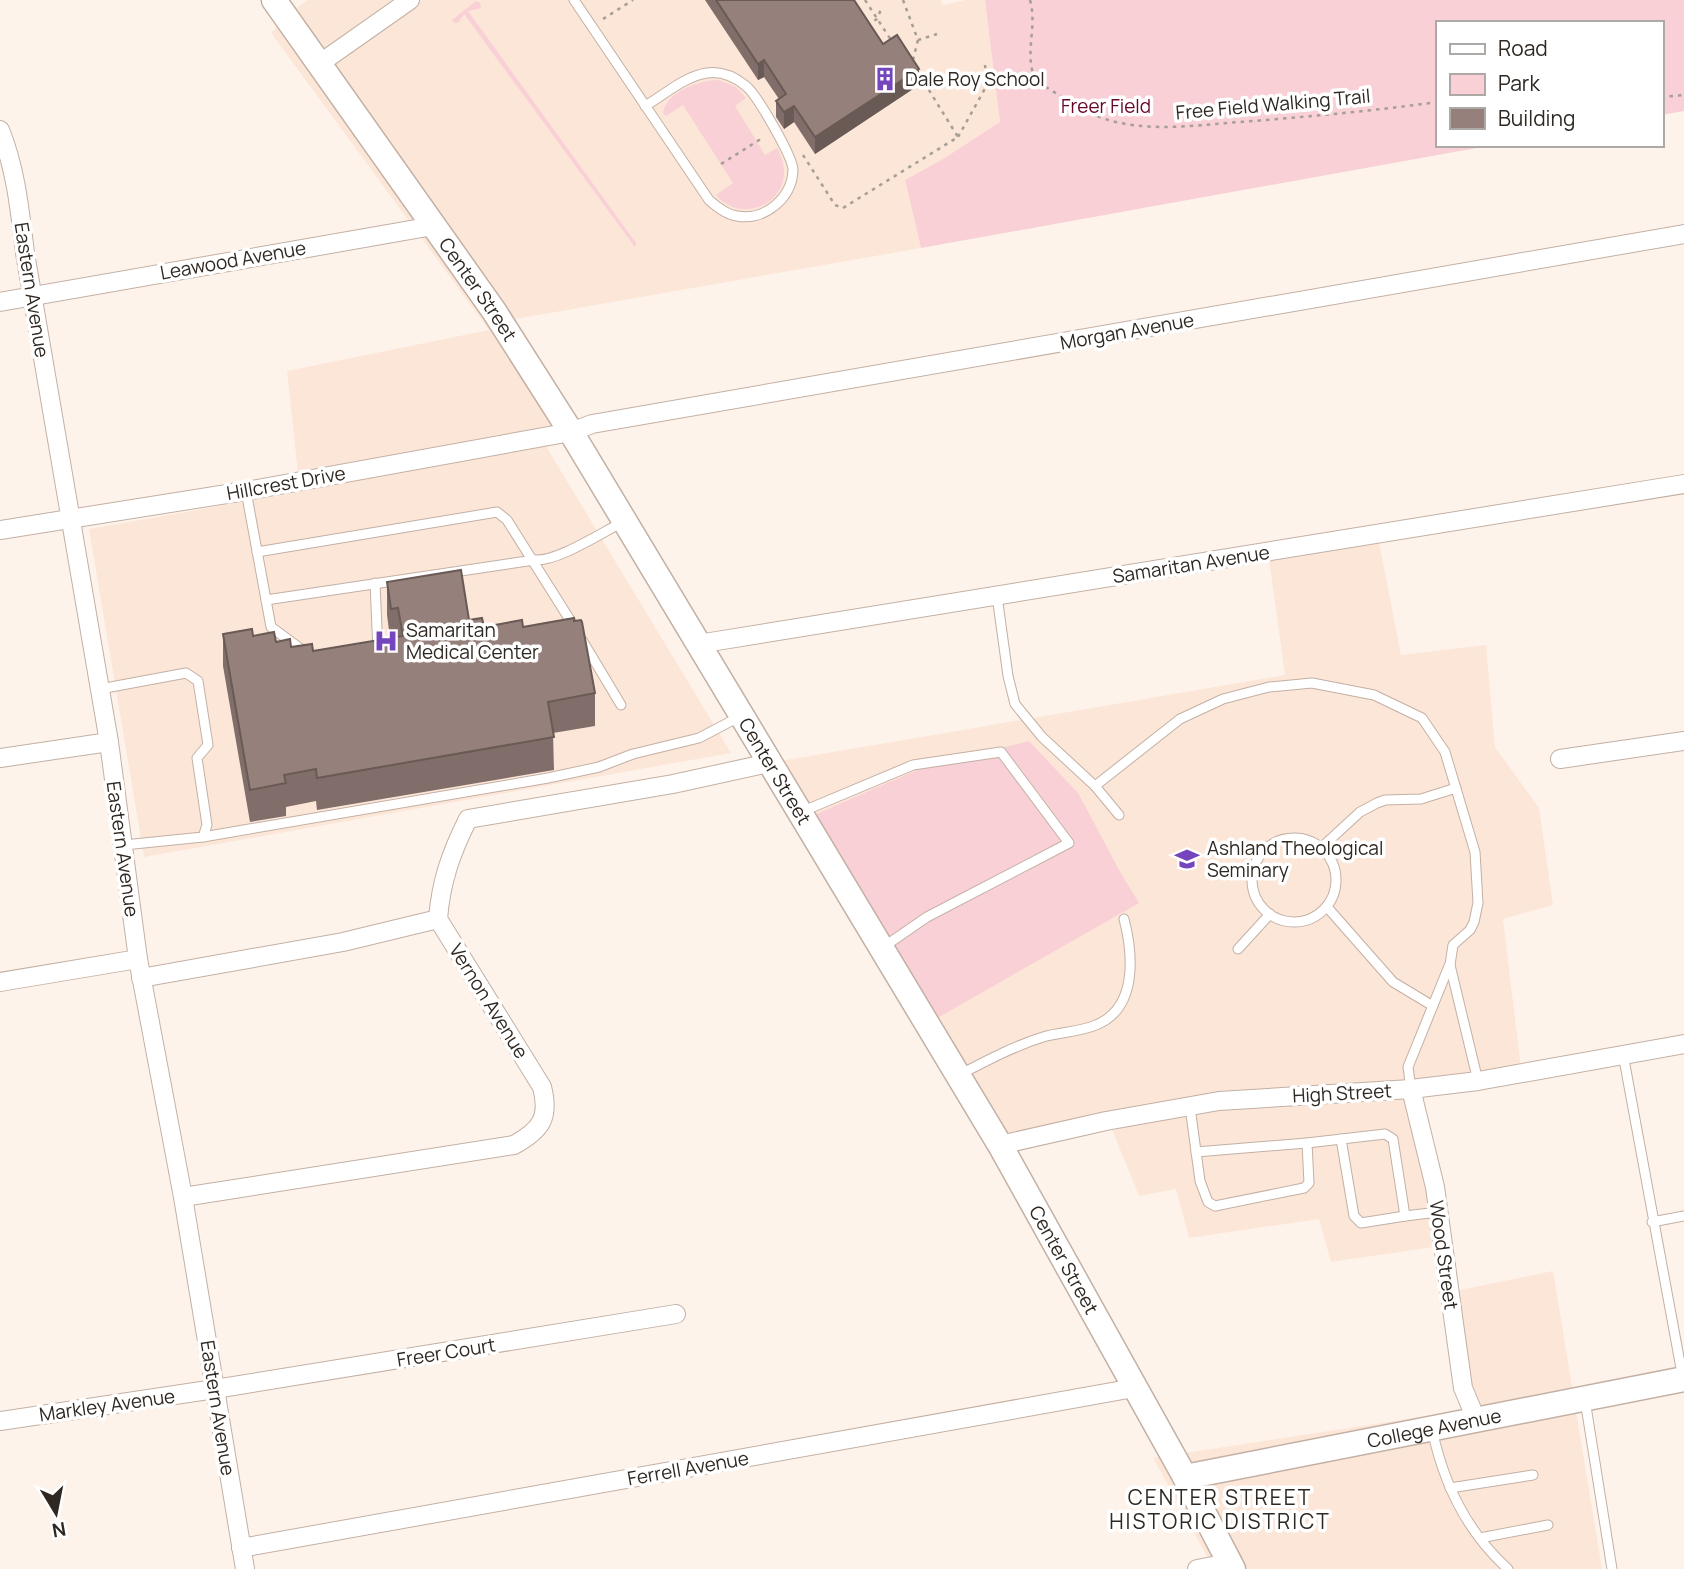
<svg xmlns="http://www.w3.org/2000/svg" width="1684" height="1569" viewBox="0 0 1684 1569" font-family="Manrope,sans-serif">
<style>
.built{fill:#fce6d8}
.green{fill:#f8d0d5}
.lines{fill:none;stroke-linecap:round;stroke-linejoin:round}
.lane-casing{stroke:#c3b0a4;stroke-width:11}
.street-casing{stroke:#c3b0a4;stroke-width:20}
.secondary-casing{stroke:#c3b0a4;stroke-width:27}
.path{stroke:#a79e96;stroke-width:2.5;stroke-dasharray:3.5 5;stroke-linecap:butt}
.lane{stroke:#fff;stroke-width:9}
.street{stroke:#fff;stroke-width:18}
.secondary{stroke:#fff;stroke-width:24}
.wall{fill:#816e6a}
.shaded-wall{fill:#695a56}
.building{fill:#96807b;stroke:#695a56;stroke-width:2}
.labels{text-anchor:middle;stroke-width:7;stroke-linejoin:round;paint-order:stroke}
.poi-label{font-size:19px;fill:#2f2822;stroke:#fff;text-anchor:start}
.street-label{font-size:19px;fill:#2f2822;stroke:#fff}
.park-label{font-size:19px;fill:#670728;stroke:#fff}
.neighbourhood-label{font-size:21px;letter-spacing:2px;fill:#2f2822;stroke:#fff}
</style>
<rect width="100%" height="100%" fill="#fef3ea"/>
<g class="built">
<polygon points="308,0 941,0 943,5 966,0 985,0 1000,122 943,159 905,180 921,248 510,320 566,409 547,448 731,753 144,857 89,529 300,492 287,371 489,330 271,33 292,11"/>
<polygon points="1379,542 1401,655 1486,645 1495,747 1539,808 1553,905 1503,919 1521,1068 1418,1087 1447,1245 1331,1262 1319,1219 1189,1238 1176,1189 1139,1196 1111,1127 1000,1145 769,763 1285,675 1269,559"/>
<polygon points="1553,1271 1602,1569 1214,1569 1153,1458 1473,1409 1455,1291"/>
</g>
<g class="green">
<polygon points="985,0 1684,0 1684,111 1661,115 1661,23 1437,23 1437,145 1493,145 921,248 905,180 943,159 1000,122"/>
<polygon points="476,1 480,3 481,8 468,11 636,243 635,247 464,14 458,23 454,23 452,20"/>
<path d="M719,80L736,87L746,98L735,106L765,155L777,148C804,195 746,230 716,195L733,183L683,105L666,116L663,113C667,91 700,80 719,80Z"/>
<polygon points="1029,741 1078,793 1119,870 1139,903 932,1021 807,818 917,770"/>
</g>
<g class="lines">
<g class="lane-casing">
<g id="lane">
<path d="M574,0L709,200C717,207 727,215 737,216C765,221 792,198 793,170C793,157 757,95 746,86C735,77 721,71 707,73C685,76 664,95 645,106"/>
<polyline points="246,491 271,627 305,652"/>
<polyline points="257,552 497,512 507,520 575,628"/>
<polyline points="375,583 378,652"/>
<polyline points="997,596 1008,676 1015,704 1042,737 1095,786 1119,815"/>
<path d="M266,600L534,560C557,562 601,533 623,522"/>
<polyline points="582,640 621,705"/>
<polyline points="100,689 186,673 198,681 208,745 197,758 207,825 203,837 124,845"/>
<polyline points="1095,786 1180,719 1223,699 1269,687 1312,683 1374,695 1422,718 1445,752 1475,852 1478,903 1474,922 1470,930 1453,945 1450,965 1478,1081"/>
<polyline points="801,812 913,765 1001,752 1069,843 927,917 882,948"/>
<polyline points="203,837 548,778 599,767 633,754 699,738 739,717"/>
<circle cx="1294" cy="880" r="42"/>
<polyline points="1322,847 1360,812 1377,803 1385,800 1421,799 1456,788"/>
<polyline points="1327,907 1393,982 1433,1006"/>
<polyline points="1238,949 1270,914"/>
<polyline points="1623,1054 1683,1379"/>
<path d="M959,1075C986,1061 1014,1046 1043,1037C1061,1032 1079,1032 1096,1025C1138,1008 1133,954 1124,919"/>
<polyline points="1411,1089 1408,1067 1449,966"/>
<polyline points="1190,1107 1200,1181 1208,1202 1215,1206 1304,1188 1309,1183 1307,1143 1385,1134 1393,1139 1405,1216 1438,1212"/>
<polyline points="1341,1139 1354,1216 1361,1223 1405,1216"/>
<polyline points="1196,1152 1307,1143"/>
<polyline points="1652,1222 1684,1216"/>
<polyline points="1585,1400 1612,1569"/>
<path d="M1432,1429C1443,1482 1467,1532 1508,1569"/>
<polyline points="1450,1488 1533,1475"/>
<polyline points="1480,1538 1548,1525"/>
</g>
</g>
<g class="street-casing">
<g id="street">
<polyline points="319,64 410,0"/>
<path d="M0,130C16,169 20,212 25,253L109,742L138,959L183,1197L245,1569"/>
<polyline points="0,302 433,226"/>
<polyline points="0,530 246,491 571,432 592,424 1684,234"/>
<polyline points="698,644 1684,484"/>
<polyline points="0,758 109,742"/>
<polyline points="1560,759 1684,741"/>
<polyline points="141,978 343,942 438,919"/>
<polyline points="0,982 138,959"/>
<polyline points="1411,1089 1435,1187 1463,1388 1476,1419"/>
<polyline points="1000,1145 1106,1121 1219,1101 1411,1089 1478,1081 1684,1044"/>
<path d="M183,1197L514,1145C541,1130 550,1118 542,1087L438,919C441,881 451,853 468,819L673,784L769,763"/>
<polyline points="0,1421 215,1389 676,1314"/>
<polyline points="241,1548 1134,1388"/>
<polyline points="1197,1569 1229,1563"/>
</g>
</g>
<g class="secondary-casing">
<g id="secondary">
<path id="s1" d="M274,0L494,311L571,432L1000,1145L1185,1477L1233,1569"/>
<path id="s2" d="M1185,1477L1684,1379"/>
</g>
</g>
<g class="path">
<polyline points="865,0 891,40"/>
<polyline points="903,0 918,40 937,34"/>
<path d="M1030,0C1038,28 1023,54 1036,81C1060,95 1085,114 1112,121C1154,132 1197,125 1240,122C1306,117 1372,111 1437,102"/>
<polyline points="603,19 633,0"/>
<polyline points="867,25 877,19 882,7"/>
<polyline points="913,60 918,40"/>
<polyline points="1661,97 1684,95"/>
<polyline points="958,137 987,85 985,65"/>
<polyline points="803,155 835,205 843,208 958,137 919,74"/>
<polyline points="721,164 764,137"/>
</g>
<use href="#lane" class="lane"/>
<use href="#street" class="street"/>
<use href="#secondary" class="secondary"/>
</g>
<g class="wall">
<polygon points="705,0 854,0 883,44 919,85 815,154 794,122 784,129 776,117 776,101 779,99 764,77 758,80"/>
<polygon points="387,582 484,627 523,627 595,693 595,726 553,733 554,770 317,810 316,801 286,807 286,816 250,822 223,666 223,634 253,636 276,642 291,647 313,651 390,638 387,615"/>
</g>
<g class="shaded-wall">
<polygon points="764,60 764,77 758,80 758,64"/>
<polygon points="919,69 919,85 815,154 815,137"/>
<polygon points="794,106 794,122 784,129 784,112"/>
</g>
<g class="building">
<polygon points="716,0 854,0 883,44 897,35 919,69 815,137 794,106 784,112 776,101 786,94 764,60 758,64"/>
<polygon points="461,570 469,620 482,618 484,627 522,620 523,627 574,618 574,621 581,620 582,622 595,693 548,702 554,737 317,778 316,769 284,775 286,783 250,790 223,634 252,629 253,636 274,632 276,642 290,639 291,647 312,644 313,651 403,636 398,608 391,609 387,582"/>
</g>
<defs>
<g id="building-bare" transform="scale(1.89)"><path d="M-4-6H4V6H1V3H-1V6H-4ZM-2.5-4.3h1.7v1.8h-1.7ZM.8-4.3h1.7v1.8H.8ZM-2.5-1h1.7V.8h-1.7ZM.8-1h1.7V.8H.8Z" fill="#7445bd" stroke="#fff" stroke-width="2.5" paint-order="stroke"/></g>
<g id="hospital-bare" transform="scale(1.89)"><path d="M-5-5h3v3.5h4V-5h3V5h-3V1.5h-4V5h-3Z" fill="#7445bd" stroke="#fff" stroke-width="2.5" paint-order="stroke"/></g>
<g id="university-bare" transform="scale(1.89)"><path d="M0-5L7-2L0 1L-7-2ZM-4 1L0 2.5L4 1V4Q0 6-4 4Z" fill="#7445bd" stroke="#fff" stroke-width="2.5" paint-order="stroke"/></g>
</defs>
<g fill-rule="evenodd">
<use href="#building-bare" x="885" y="79"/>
<use href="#hospital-bare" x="386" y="641"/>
<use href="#university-bare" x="1187" y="859"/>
</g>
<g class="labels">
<g class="poi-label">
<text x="905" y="86">Dale Roy School</text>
<text x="406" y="637">Samaritan<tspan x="406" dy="22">Medical Center</tspan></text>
<text x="1207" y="855">Ashland Theological<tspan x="1207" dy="22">Seminary</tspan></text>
</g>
<g class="street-label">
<text transform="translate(1273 104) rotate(-5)" y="7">Free Field Walking Trail</text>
<text transform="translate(233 260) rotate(-10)" y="7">Leawood Avenue</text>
<text dy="7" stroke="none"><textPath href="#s1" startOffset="354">Center Street</textPath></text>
<text transform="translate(32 290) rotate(81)" y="7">Eastern Avenue</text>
<text transform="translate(1127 331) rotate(-10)" y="7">Morgan Avenue</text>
<text transform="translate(286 483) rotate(-10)" y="7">Hillcrest Drive</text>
<text transform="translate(1191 564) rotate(-9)" y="7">Samaritan Avenue</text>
<text dy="7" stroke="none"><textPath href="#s1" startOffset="920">Center Street</textPath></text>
<text transform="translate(123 849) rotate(82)" y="7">Eastern Avenue</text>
<text transform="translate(489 1001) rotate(58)" y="7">Vernon Avenue</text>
<text transform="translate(1342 1093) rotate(-3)" y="7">High Street</text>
<text transform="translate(1444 1255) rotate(82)" y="7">Wood Street</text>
<text dy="7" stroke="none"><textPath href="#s1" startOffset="1488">Center Street</textPath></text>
<text transform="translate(446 1352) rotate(-9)" y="7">Freer Court</text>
<text transform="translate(107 1405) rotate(-8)" y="7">Markley Avenue</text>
<text transform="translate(218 1408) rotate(81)" y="7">Eastern Avenue</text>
<text dy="7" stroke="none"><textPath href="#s2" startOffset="254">College Avenue</textPath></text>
<text transform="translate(688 1468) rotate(-10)" y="7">Ferrell Avenue</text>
</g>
<g class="park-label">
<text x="1106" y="113">Freer Field</text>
</g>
<g class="neighbourhood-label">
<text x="1220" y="1505">CENTER STREET<tspan x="1220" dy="24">HISTORIC DISTRICT</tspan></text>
</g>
</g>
<rect x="1436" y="21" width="228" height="126" fill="#ffffff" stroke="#aca9a7" stroke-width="2"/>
<rect x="1450" y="44" width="35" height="10" fill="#ffffff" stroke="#aca9a7" stroke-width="2"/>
<text x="1498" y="56" font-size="21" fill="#2f2822">Road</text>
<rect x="1450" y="74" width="35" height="21" fill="#f8d0d5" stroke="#aca9a7" stroke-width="2"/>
<text x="1498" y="91" font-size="21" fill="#2f2822">Park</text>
<rect x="1450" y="108" width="35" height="21" fill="#96807b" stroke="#aca9a7" stroke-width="2"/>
<text x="1498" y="126" font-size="21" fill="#2f2822">Building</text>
<g transform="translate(56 1513) rotate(170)" stroke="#ffffff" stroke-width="5" paint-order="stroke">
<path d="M0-5L12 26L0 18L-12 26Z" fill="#2f2822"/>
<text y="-10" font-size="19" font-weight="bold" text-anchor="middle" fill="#2f2822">N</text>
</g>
</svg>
